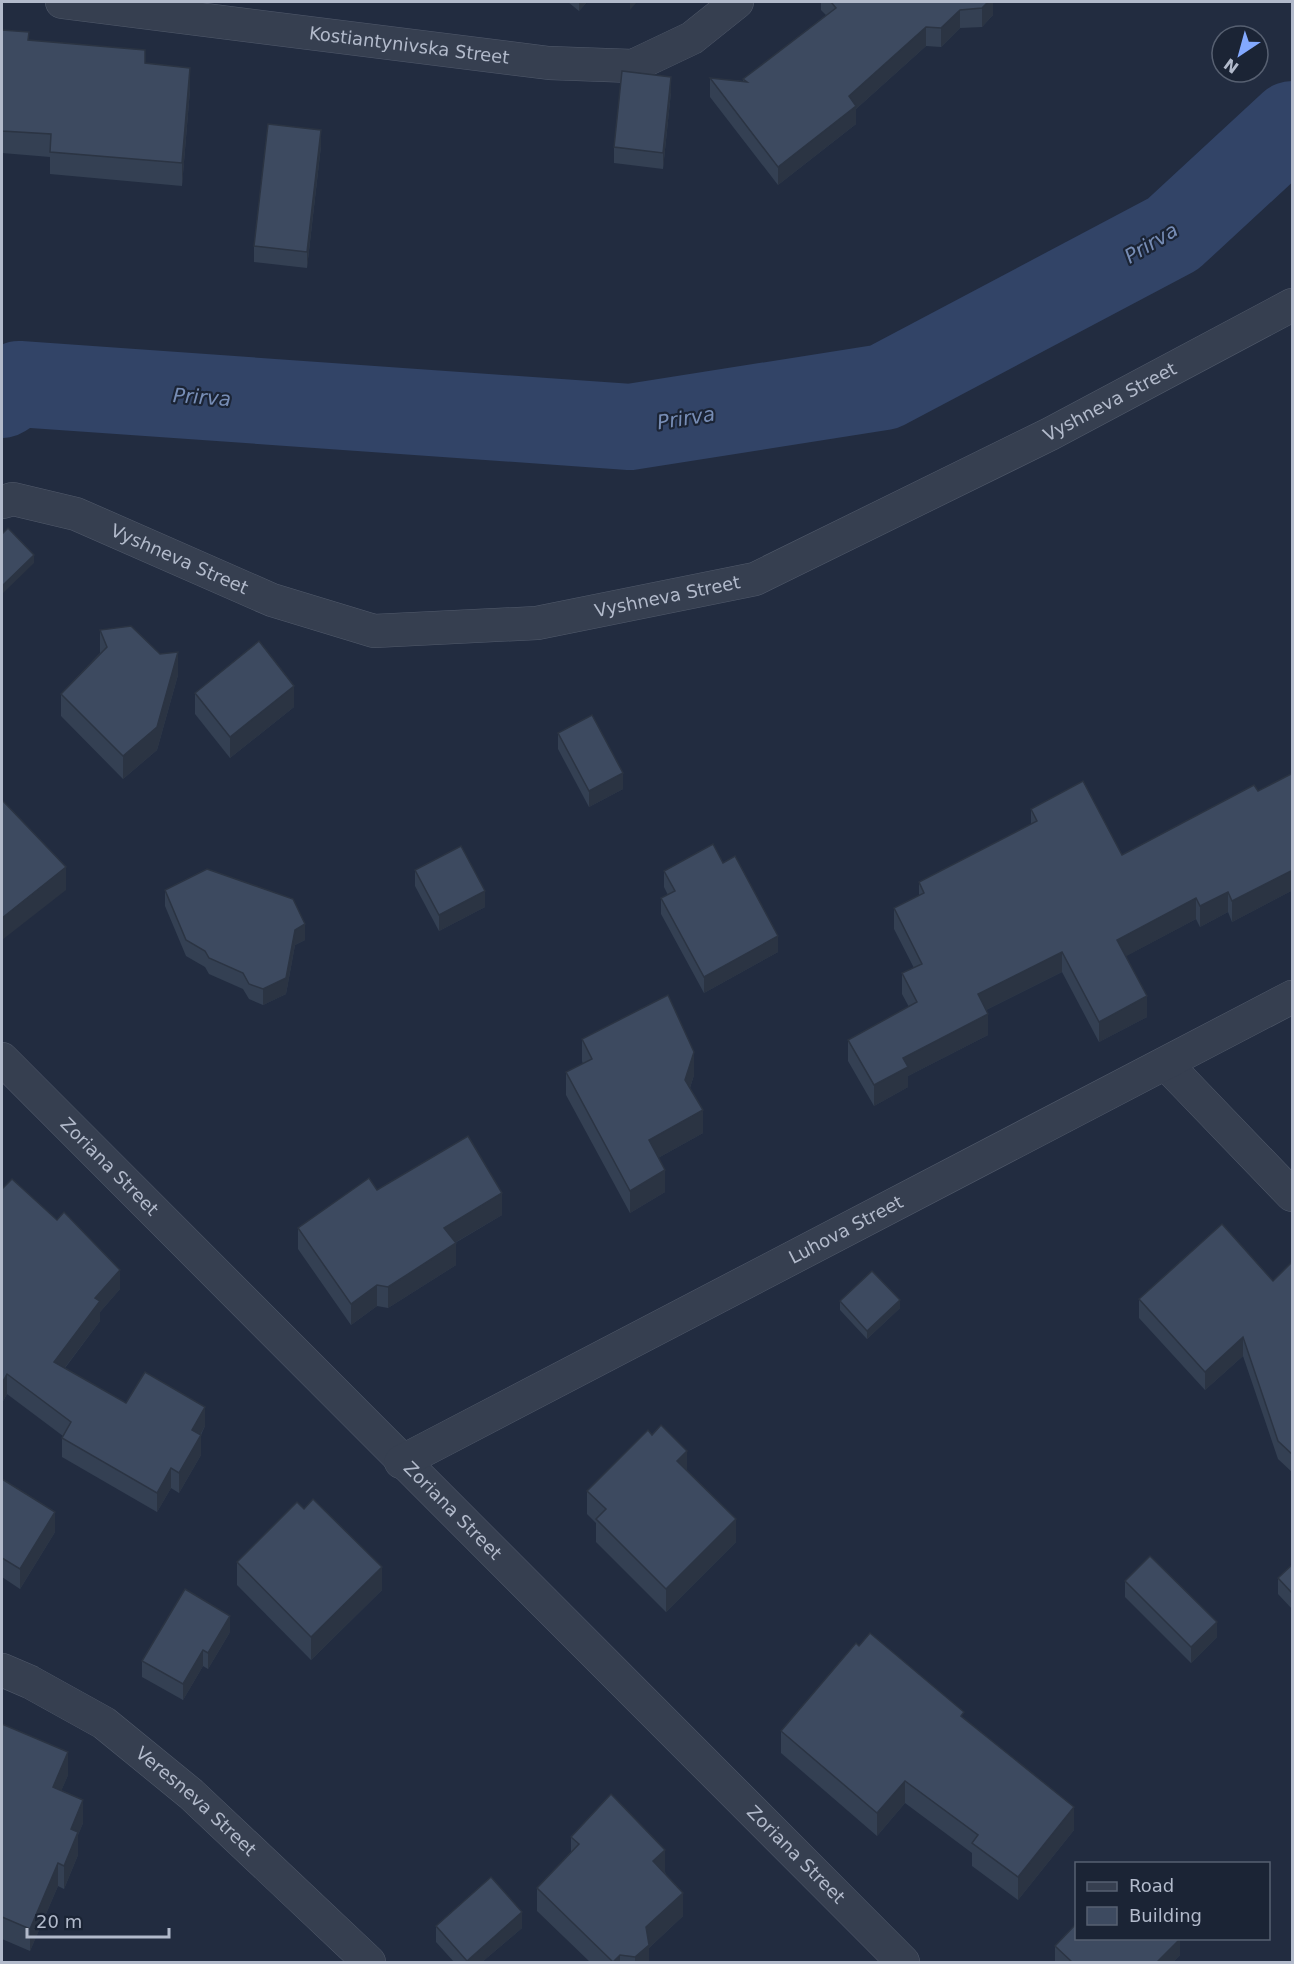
<svg xmlns="http://www.w3.org/2000/svg" width="1294" height="1964" viewBox="0 0 1294 1964" font-family="'DejaVu Sans',sans-serif">
<style>
.lines{fill:none;stroke-linecap:round;stroke-linejoin:round}
.river{stroke:#324467;stroke-width:86}
.minor-casing{stroke:#515a6b;stroke-width:34}
.minor{stroke:#363f50;stroke-width:33}
.wall{fill:#344053}
.shaded-wall{fill:#2b3443}
.building{fill:#3d4a60;stroke:#2b3443;stroke-width:1.5}
.labels{text-anchor:middle;stroke-width:4.5;stroke-linejoin:round;paint-order:stroke}
.street-label{font-size:18px;fill:#b2bacb;stroke:#1b2435}
.water-label{font-size:20px;font-style:italic;fill:#778db5;stroke:#1b2435}
</style>
<rect width="100%" height="100%" fill="#222c40"/>
<g class="lines">
<polyline class="river" points="2,395 19,384 630,427 884,387 1173,234 1292,124"/>
<g class="minor-casing">
<g id="minor">
<path id="s1" d="M62,2L549,63L633,66L692,38L737,2"/>
<path id="s2" d="M2,502L13,499L76,514L272,600L374,631L537,623L755,579L1050,434L1292,305"/>
<path id="s3" d="M2,1059L903,1962"/>
<polyline points="1166,1064 1292,1195"/>
<path id="s4" d="M401,1462L1292,997"/>
<path id="s5" d="M2,1670L30,1682L104,1723L191,1794L369,1962"/>
</g>
</g>
<use href="#minor" class="minor"/>
</g>
<g class="wall">
<polygon points="568,2 587,2 579,11"/>
<polygon points="821,2 993,2 993,15 982,27 960,28 941,47 926,46 856,109 856,124 778,185 710,97 710,78 743,81 743,79 826,15 821,10"/>
<polygon points="2,30 29,40 145,63 190,90 182,186 50,174 50,157 2,153"/>
<polygon points="671,92 663,169 614,163 614,147"/>
<polygon points="321,146 307,268 254,262 254,246"/>
<polygon points="100,630 178,675 157,750 123,779 61,716 61,694 100,653"/>
<polygon points="195,693 294,707 230,758 195,714"/>
<polygon points="558,733 623,789 589,807 558,749"/>
<polygon points="1293,773 1293,890 1232,922 1228,912 1200,927 1196,919 1126,956 1147,1017 1099,1042 1062,972 986,1010 988,1035 908,1076 908,1087 874,1106 848,1061 848,1040 909,1007 902,994 902,973 914,968 894,929 894,908 919,896 919,882 1031,825 1031,809 1122,855 1258,791"/>
<polygon points="723,863 778,952 704,993 661,914 661,898 668,895 664,887 664,871"/>
<polygon points="415,870 485,907 439,931 415,886"/>
<polygon points="165,890 305,940 295,945 286,994 263,1005 249,999 243,989 209,974 205,967 186,956 165,906"/>
<polygon points="582,1039 694,1075 690,1088 703,1133 658,1158 665,1192 630,1213 566,1095 566,1072 583,1064 582,1061"/>
<polygon points="2,1189 120,1289 100,1312 100,1321 65,1368 126,1403 205,1426 201,1435 201,1455 179,1493 171,1488 157,1512 62,1457 62,1438 63,1436 7,1394 2,1403"/>
<polygon points="377,1190 502,1215 455,1243 456,1265 388,1308 377,1306 351,1325 298,1249 298,1228"/>
<polygon points="1293,1261 1293,1473 1278,1459 1243,1356 1205,1390 1139,1318 1139,1299 1273,1281"/>
<polygon points="840,1301 900,1308 867,1339 840,1310"/>
<polygon points="687,1471 736,1542 666,1612 596,1542 596,1523 587,1514 587,1491"/>
<polygon points="2,1479 55,1532 20,1589 2,1577"/>
<polygon points="237,1562 382,1590 311,1660 237,1585"/>
<polygon points="1293,1564 1293,1610 1278,1594 1278,1578"/>
<polygon points="1125,1581 1217,1637 1191,1663 1125,1597"/>
<polygon points="230,1632 208,1669 203,1666 183,1700 142,1677 142,1661"/>
<polygon points="964,1718 1074,1830 1018,1900 972,1866 972,1853 905,1803 877,1836 781,1753 781,1731"/>
<polygon points="2,1724 68,1775 61,1791 83,1823 78,1835 78,1855 64,1889 58,1886 30,1951 2,1939"/>
<polygon points="571,1837 665,1872 683,1916 649,1948 649,1962 590,1962 537,1911 537,1888 571,1852"/>
<polygon points="436,1926 522,1928 482,1962 454,1962 436,1942"/>
<polygon points="1055,1946 1180,1955 1173,1962 1055,1962"/>
</g>
<g class="shaded-wall">
<polygon points="579,2 587,2 579,11"/>
<polygon points="630,2 637,2 630,10"/>
<polygon points="988,2 993,2 993,15 982,27 982,8"/>
<polygon points="960,10 960,28 941,47 941,28"/>
<polygon points="926,27 926,46 856,109 856,124 778,185 778,167 849,96"/>
<polygon points="190,68 190,90 182,186 182,163"/>
<polygon points="671,77 671,92 663,169 663,153"/>
<polygon points="321,130 321,146 307,268 307,252"/>
<polygon points="34,555 34,563 2,594 2,586"/>
<polygon points="178,652 178,675 157,750 123,779 123,756"/>
<polygon points="294,686 294,707 230,758 230,737"/>
<polygon points="623,773 623,789 589,807 589,791"/>
<polygon points="66,867 66,890 2,940 2,918"/>
<polygon points="1293,870 1293,890 1232,922 1232,901"/>
<polygon points="485,891 485,907 439,931 439,915"/>
<polygon points="1228,892 1228,912 1200,927 1200,906"/>
<polygon points="1196,898 1196,919 1117,961 1117,940"/>
<polygon points="305,924 305,940 295,945 286,994 263,1005 263,989 295,930"/>
<polygon points="778,936 778,952 704,993 704,977"/>
<polygon points="1062,952 1062,972 978,1014 978,994"/>
<polygon points="1147,996 1147,1017 1099,1042 1099,1022"/>
<polygon points="988,1014 988,1035 908,1076 908,1087 874,1106 874,1085 903,1058"/>
<polygon points="694,1052 694,1075 685,1103 685,1080"/>
<polygon points="703,1110 703,1133 649,1163 649,1140"/>
<polygon points="665,1170 665,1192 630,1213 630,1191"/>
<polygon points="502,1193 502,1215 444,1249 444,1228"/>
<polygon points="456,1243 456,1265 388,1308 388,1287"/>
<polygon points="120,1270 120,1289 100,1312 100,1321 54,1382 54,1362 95,1298"/>
<polygon points="377,1285 377,1306 351,1325 351,1304"/>
<polygon points="900,1300 900,1308 867,1339 867,1331"/>
<polygon points="1243,1337 1243,1356 1205,1390 1205,1372"/>
<polygon points="7,1374 7,1394 2,1403 2,1383"/>
<polygon points="205,1407 205,1426 192,1449 192,1430"/>
<polygon points="201,1435 201,1455 179,1493 179,1473"/>
<polygon points="687,1451 687,1474 677,1461"/>
<polygon points="171,1468 171,1488 157,1512 157,1493"/>
<polygon points="55,1512 55,1532 20,1589 20,1569"/>
<polygon points="736,1519 736,1542 666,1612 666,1589"/>
<polygon points="382,1567 382,1590 311,1660 311,1637"/>
<polygon points="230,1616 230,1632 208,1669 208,1653"/>
<polygon points="1217,1622 1217,1637 1191,1663 1191,1647"/>
<polygon points="203,1650 203,1666 183,1700 183,1684"/>
<polygon points="68,1752 68,1775 53,1810 53,1787"/>
<polygon points="905,1781 905,1803 877,1836 877,1813"/>
<polygon points="83,1800 83,1823 78,1835 78,1855 64,1889 64,1866 71,1829"/>
<polygon points="1074,1807 1074,1830 1018,1900 1018,1877"/>
<polygon points="665,1850 665,1872 653,1884 653,1861"/>
<polygon points="58,1863 58,1886 30,1951 30,1929"/>
<polygon points="683,1893 683,1916 649,1948 649,1962 635,1962 635,1957 646,1927"/>
<polygon points="522,1912 522,1928 482,1962 467,1962 467,1961"/>
<polygon points="1180,1939 1180,1955 1173,1962 1157,1962"/>
<polygon points="620,1955 620,1962 613,1962"/>
</g>
<g class="building">
<polygon points="831,2 988,2 982,8 960,10 941,28 926,27 849,96 856,106 778,167 710,78 747,82 743,79 836,8"/>
<polygon points="2,30 29,32 28,40 145,50 145,63 190,68 182,163 50,152 51,134 2,131"/>
<polygon points="622,71 671,77 663,153 614,147"/>
<polygon points="268,124 321,130 307,252 254,246"/>
<polygon points="8,528 34,555 2,586 2,534"/>
<polygon points="131,626 160,654 178,652 157,727 123,756 61,694 107,647 100,630"/>
<polygon points="259,641 294,686 230,737 195,693"/>
<polygon points="592,715 623,773 589,791 558,733"/>
<polygon points="1293,773 1293,870 1232,901 1228,892 1200,906 1196,898 1117,940 1147,996 1099,1022 1062,952 978,994 988,1014 903,1058 908,1067 874,1085 848,1040 917,1002 902,973 922,964 894,908 924,893 919,882 1037,821 1031,809 1083,781 1122,855 1254,785 1258,791"/>
<polygon points="2,800 66,867 2,918"/>
<polygon points="713,844 723,863 735,856 778,936 704,977 661,898 675,891 664,871"/>
<polygon points="461,846 485,891 439,915 415,870"/>
<polygon points="207,869 293,899 305,924 295,930 286,978 263,989 249,984 243,973 209,958 205,951 186,940 165,890"/>
<polygon points="668,995 694,1052 685,1080 703,1110 649,1140 665,1170 630,1191 566,1072 592,1059 582,1039"/>
<polygon points="468,1136 502,1193 444,1228 456,1243 388,1287 377,1285 351,1304 298,1228 369,1178 377,1190"/>
<polygon points="12,1179 57,1220 64,1212 120,1270 95,1298 100,1301 54,1362 126,1403 145,1372 205,1407 192,1430 201,1435 179,1473 171,1468 157,1493 62,1438 71,1422 7,1374 2,1383 2,1189"/>
<polygon points="1222,1224 1273,1281 1293,1261 1293,1455 1278,1441 1243,1337 1205,1372 1139,1299"/>
<polygon points="872,1271 900,1300 867,1331 840,1301"/>
<polygon points="661,1425 687,1451 677,1461 736,1519 666,1589 596,1519 606,1509 587,1491 648,1430 652,1435"/>
<polygon points="2,1479 55,1512 20,1569 2,1558"/>
<polygon points="313,1499 382,1567 311,1637 237,1562 297,1502 304,1509"/>
<polygon points="1150,1556 1217,1622 1191,1647 1125,1581"/>
<polygon points="1293,1564 1293,1594 1278,1578"/>
<polygon points="185,1589 230,1616 208,1653 203,1650 183,1684 142,1661"/>
<polygon points="870,1633 964,1712 961,1716 1074,1807 1018,1877 972,1843 978,1835 905,1781 877,1813 781,1731 856,1643 859,1646"/>
<polygon points="2,1724 68,1752 53,1787 83,1800 71,1829 78,1832 64,1866 58,1863 30,1929 2,1917"/>
<polygon points="611,1794 665,1850 653,1861 683,1893 646,1927 649,1945 635,1957 620,1955 613,1962 537,1888 579,1844 571,1837"/>
<polygon points="491,1877 522,1912 467,1961 436,1926"/>
<polygon points="1077,1923 1077,1938 1180,1939 1157,1962 1072,1962 1055,1946"/>
</g>
<g class="labels">
<g class="street-label">
<text dy="6" stroke="none"><textPath href="#s1" startOffset="350">Kostiantynivska Street</textPath></text>
<text dy="6" stroke="none"><textPath href="#s2" startOffset="1179">Vyshneva Street</textPath></text>
<text dy="6" stroke="none"><textPath href="#s2" startOffset="189">Vyshneva Street</textPath></text>
<text dy="6" stroke="none"><textPath href="#s2" startOffset="693">Vyshneva Street</textPath></text>
<text dy="6" stroke="none"><textPath href="#s3" startOffset="152">Zoriana Street</textPath></text>
<text dy="6" stroke="none"><textPath href="#s4" startOffset="502">Luhova Street</textPath></text>
<text dy="6" stroke="none"><textPath href="#s3" startOffset="638">Zoriana Street</textPath></text>
<text dy="6" stroke="none"><textPath href="#s5" startOffset="236">Veresneva Street</textPath></text>
<text dy="6" stroke="none"><textPath href="#s3" startOffset="1124">Zoriana Street</textPath></text>
</g>
<g class="water-label">
<text transform="translate(1151 243) rotate(-31)" y="7">Prirva</text>
<text transform="translate(202 397) rotate(4)" y="7">Prirva</text>
<text transform="translate(686 418) rotate(-9)" y="7">Prirva</text>
</g>
</g>
<rect width="1294" height="1964" fill="none" stroke="#b2bacb" stroke-width="6"/>
<rect x="1075" y="1862" width="195" height="78" fill="#1b2435" stroke="#576071" stroke-width="1.5"/>
<rect x="1087" y="1882" width="30" height="9" fill="#363f50" stroke="#576071" stroke-width="1.5"/>
<text x="1129" y="1892" font-size="18" fill="#b2bacb">Road</text>
<rect x="1087" y="1907" width="30" height="18" fill="#3d4a60" stroke="#576071" stroke-width="1.5"/>
<text x="1129" y="1922" font-size="18" fill="#b2bacb">Building</text>
<g transform="translate(1240 54) rotate(216)"><circle r="28" fill="#1b2435" stroke="#576071" stroke-width="1.5"/>
<path d="M0-4.5L10 22L0 15L-10 22Z" fill="#83a9ff"/>
<text y="-9" font-size="16" font-weight="bold" text-anchor="middle" fill="#b2bacb">N</text>
</g>
<path d="M27 1928v9h142v-9" fill="none" stroke="#b2bacb" stroke-width="3"/>
<text x="36" y="1928" font-size="18" fill="#b2bacb" stroke="#1b2435" stroke-width="4.5" paint-order="stroke">20 m</text>
</svg>
